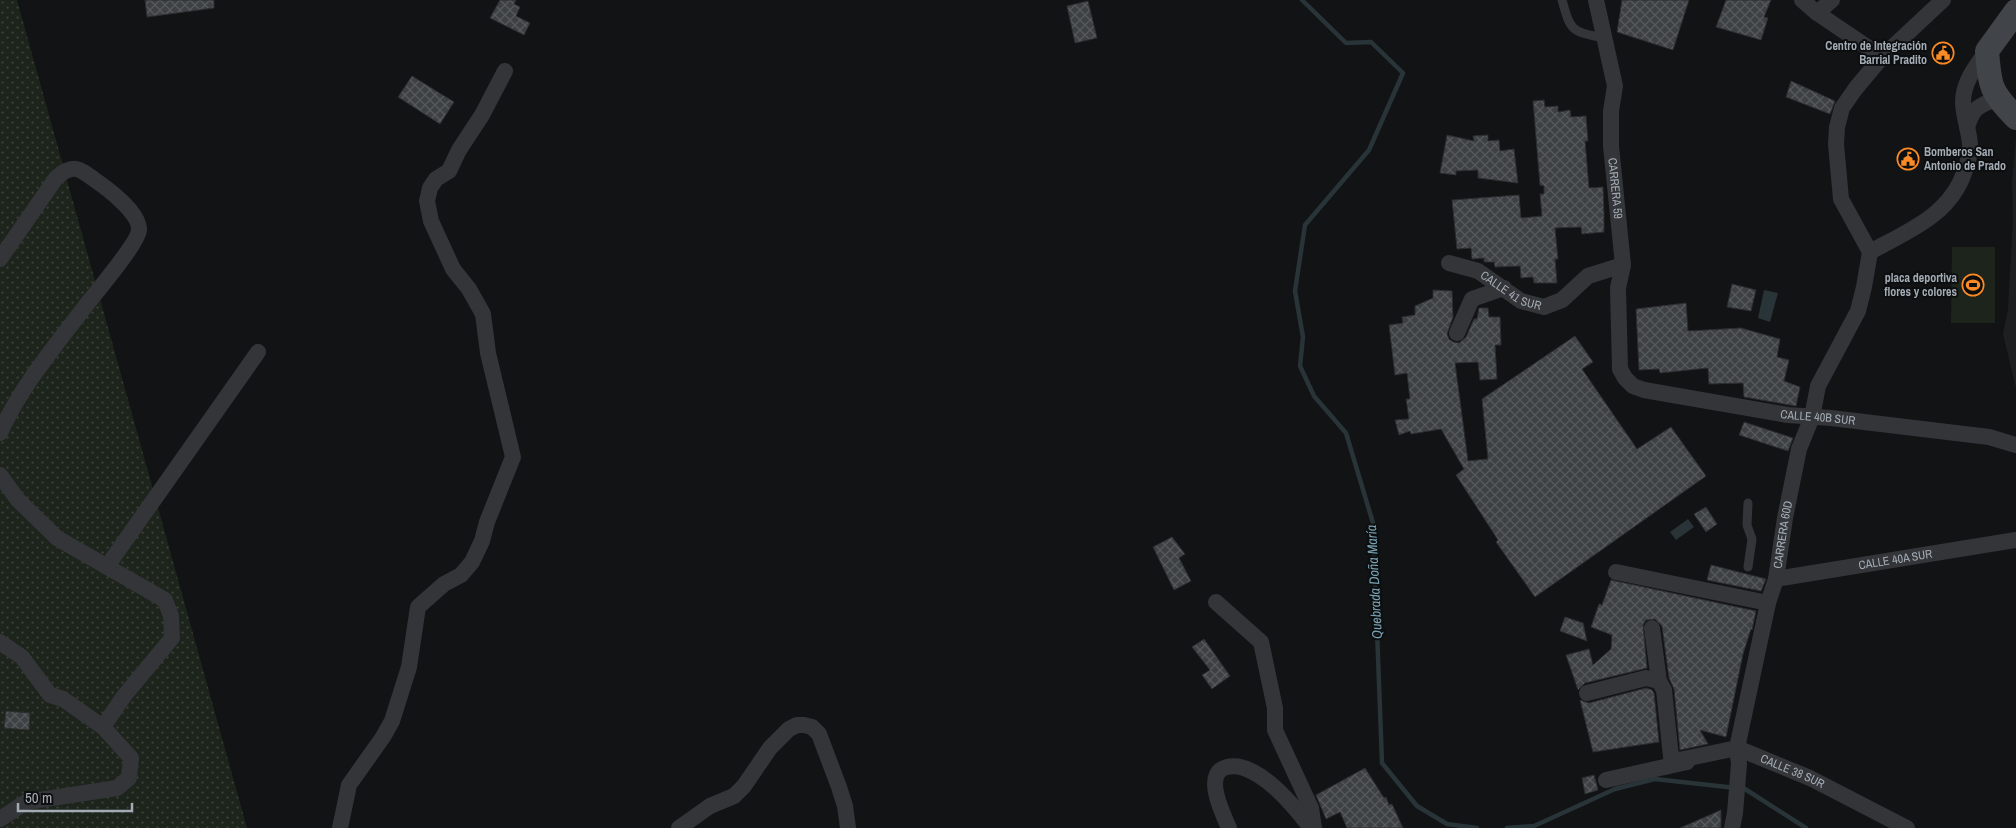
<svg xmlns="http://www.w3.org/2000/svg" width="2016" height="828" viewBox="0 0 2016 828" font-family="'Archivo Narrow',sans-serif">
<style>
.built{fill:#1e1f21}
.park{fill:url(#park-dots)}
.pitch{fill:#1d241c}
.water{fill:#283438}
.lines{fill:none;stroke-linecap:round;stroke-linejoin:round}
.stream{stroke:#283438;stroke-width:4.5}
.building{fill:url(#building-cross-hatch);stroke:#2c2d30}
.lane{stroke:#333539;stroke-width:9}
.street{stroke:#333539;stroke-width:16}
.secondary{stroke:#414549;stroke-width:24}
.labels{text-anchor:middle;stroke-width:4;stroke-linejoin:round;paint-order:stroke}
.poi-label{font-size:12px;font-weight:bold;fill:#a3acb5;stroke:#0d0e0f;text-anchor:end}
.street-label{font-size:12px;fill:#a3acb5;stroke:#0d0e0f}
.water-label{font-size:14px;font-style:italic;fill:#78a2b3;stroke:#0d0e0f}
</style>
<defs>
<pattern id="park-dots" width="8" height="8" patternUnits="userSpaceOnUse" patternTransform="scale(1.25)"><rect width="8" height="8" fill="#1d241c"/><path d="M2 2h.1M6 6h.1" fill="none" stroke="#3b413b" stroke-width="1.8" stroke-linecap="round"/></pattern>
<pattern id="building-cross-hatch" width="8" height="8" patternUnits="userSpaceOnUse" patternTransform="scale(1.25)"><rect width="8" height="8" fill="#3e4144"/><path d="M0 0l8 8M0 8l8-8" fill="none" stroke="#575a5d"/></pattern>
</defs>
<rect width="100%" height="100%" fill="#121314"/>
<polygon class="built" points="2016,137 2016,388 2003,334 2008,309 2013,220 2012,183"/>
<polygon class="park" points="0,0 17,0 247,828 0,828"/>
<polygon class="pitch" points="1952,247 1995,247 1995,323 1951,323"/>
<g class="water">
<polygon points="1764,290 1778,293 1770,322 1758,318"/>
<polygon points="1688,519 1694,527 1676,540 1670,532"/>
</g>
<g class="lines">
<g class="stream">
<polyline points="1302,0 1346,43 1371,42 1403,73 1369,150 1305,225 1295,291 1303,337 1300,366 1314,396 1346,433 1373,523 1382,763 1417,806 1447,824 1477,828"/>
<polyline points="1507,828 1534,826 1615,789 1655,779 1745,789 1806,828"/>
</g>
</g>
<g class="building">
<polygon points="145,0 214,0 214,8 147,17"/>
<polygon points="500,0 516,0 514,4 520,7 516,16 530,23 524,35 490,18"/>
<polygon points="1622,0 1689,0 1673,50 1617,32"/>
<polygon points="1726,0 1771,0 1764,17 1768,18 1761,40 1716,27"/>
<polygon points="1088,1 1097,38 1075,43 1067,6"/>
<polygon points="412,76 454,102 440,124 398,97"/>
<polygon points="1791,81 1835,101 1830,114 1786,97"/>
<polygon points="1544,100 1545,107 1558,106 1558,112 1570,110 1571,117 1586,116 1588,141 1585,141 1589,188 1603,187 1604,213 1604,232 1582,234 1581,227 1555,228 1558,259 1555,259 1557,283 1534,283 1533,277 1521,278 1520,266 1495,267 1494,262 1484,262 1484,258 1472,259 1471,248 1457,249 1452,200 1519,195 1521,218 1542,216 1540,194 1544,194 1544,186 1540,185 1533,101"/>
<polygon points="1447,135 1474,141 1473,136 1488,135 1488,141 1499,140 1500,151 1514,149 1518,183 1478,178 1478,170 1456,171 1456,175 1440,173"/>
<polygon points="1732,284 1756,290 1751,311 1727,307"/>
<polygon points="1433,290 1452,291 1453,317 1447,334 1449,339 1453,342 1459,343 1466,337 1474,319 1477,319 1479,308 1488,308 1489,317 1500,317 1501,345 1495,345 1497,379 1480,380 1478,362 1455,363 1468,461 1488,459 1482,399 1575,336 1593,362 1582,369 1637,449 1671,427 1706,476 1535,597 1496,542 1498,540 1456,475 1464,469 1441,429 1411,434 1410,431 1399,435 1395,420 1409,419 1406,399 1410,399 1407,373 1395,375 1389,325 1403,323 1402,317 1415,315 1415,306 1433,298"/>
<polygon points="1686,303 1688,331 1741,328 1780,339 1777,357 1789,360 1784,381 1800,387 1796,406 1744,397 1743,383 1709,384 1708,368 1660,373 1659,369 1639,370 1636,309"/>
<polygon points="1744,422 1793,438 1788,451 1739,435"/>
<polygon points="1706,507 1717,524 1706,532 1694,514"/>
<polygon points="1172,537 1185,554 1179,558 1191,581 1174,590 1153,547"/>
<polygon points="1711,565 1766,579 1761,591 1707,580"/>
<polygon points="1611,580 1756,611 1752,630 1751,629 1743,654 1726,737 1700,730 1708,744 1680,750 1674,689 1669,678 1662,626 1655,619 1646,620 1643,625 1647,668 1585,683 1578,690 1566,655 1589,649 1593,665 1611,649 1612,635 1591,627 1599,604 1602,605"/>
<polygon points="1565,617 1583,623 1587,641 1560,631"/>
<polygon points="1204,639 1230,676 1212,689 1202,675 1210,670 1192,647"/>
<polygon points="1646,688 1652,690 1654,693 1659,742 1593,752 1580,700 1589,703"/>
<polygon points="6,711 30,713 29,730 4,728"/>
<polygon points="1365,768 1384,798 1386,797 1389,805 1392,804 1403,828 1347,828 1340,812 1326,819 1316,795"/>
<polygon points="1594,775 1598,790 1585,794 1582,778"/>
<polygon points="1721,810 1721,828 1680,828"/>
</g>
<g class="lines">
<g class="lane">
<path d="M1562,0C1571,32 1571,31 1604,38"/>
<polyline points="1748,503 1747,525 1752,539 1748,567"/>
</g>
<g class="street">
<path id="s1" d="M1596,0L1615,86L1611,111V146L1623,265L1618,288L1620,369L1625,378L1633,386L1644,390L1788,415L1831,418L1989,437L2016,445"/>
<polyline points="1802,0 1817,13 1882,57"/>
<polyline points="1817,13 1832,0"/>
<path d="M1967,127C1974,106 1978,107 1997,98"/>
<path d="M1870,252C1908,231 1951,215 1965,170C1968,162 1971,152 1970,144C1969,130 1963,116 1963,102C1963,82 1976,66 1987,51"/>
<path d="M0,259L56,178C73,163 79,168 95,180C108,189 140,213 139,230C138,243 97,291 87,304C56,345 21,386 0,433"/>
<path id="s2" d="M1449,263L1478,271L1521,301L1544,307L1562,300L1588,276L1623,265"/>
<polyline points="1457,333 1472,299 1504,288"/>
<polyline points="0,475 18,500 57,538 165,600 171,616 172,638 124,696 103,727"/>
<polyline points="108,565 258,352"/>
<polyline points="1616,572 1768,603"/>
<path id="s3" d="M1776,579L2016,540"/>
<polyline points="1216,602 1261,642 1275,708 1275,730 1311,808 1314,828"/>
<path id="s4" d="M1652,628L1659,681L1664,690L1671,757L1679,760L1737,748L1810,778L1907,828"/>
<polyline points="0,642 22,657 50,695 63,699 103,727 131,758 129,778 117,788 26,802 0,819"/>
<polyline points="1587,693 1646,678 1659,681"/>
<polyline points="1606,780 1687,762"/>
<polyline points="340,828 349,785 383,737 392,721 409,667 418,607 444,584 461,575 472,562 482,541 487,522 513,457 488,353 483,314 469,289 453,269 431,221 427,201 430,188 436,179 449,171 459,150 482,115 505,71"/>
<polyline points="679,828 710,806 734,796 744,786 770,748 789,729 797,725 804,725 812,727 819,734 839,787 845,806 848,828"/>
<path d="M1229,828C1223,814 1202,773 1227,767C1236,765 1246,768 1253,772C1275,783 1296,809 1311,828"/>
<path id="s5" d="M1732,828L1735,813L1739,764L1737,748L1768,603L1776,579L1785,518L1799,449L1812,417L1818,386L1858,311L1864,287L1870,252L1841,199L1836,144L1837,127L1842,108L1856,88L1882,57L1943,0"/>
</g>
<path class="secondary" d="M2016,11L1987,51C1990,87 1990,91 2016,118"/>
</g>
<defs>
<g id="civic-ring" transform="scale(1.125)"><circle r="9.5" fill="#0d0e0f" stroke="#fb8924" stroke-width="1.5"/><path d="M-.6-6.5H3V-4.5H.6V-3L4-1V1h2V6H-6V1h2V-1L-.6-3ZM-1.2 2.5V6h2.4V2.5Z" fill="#fb8924"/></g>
<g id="stadium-ring" transform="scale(1.125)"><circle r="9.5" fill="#0d0e0f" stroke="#fb8924" stroke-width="1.5"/><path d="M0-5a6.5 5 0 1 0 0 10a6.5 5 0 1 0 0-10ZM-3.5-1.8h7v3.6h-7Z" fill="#fb8924"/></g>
</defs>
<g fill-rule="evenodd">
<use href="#civic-ring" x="1943" y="53"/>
<use href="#civic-ring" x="1908" y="159"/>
<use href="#stadium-ring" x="1973" y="285"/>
</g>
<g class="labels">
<g class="poi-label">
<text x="1927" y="50">Centro de Integración<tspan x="1927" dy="14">Barrial Pradito</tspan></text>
<text x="1924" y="156" text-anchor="start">Bomberos San<tspan x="1924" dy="14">Antonio de Prado</tspan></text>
<text x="1957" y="282">placa deportiva<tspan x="1957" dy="14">flores y colores</tspan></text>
</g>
<g class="street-label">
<text dy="4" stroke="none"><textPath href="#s1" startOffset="191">CARRERA 59</textPath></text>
<text dy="4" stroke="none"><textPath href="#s2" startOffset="69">CALLE 41 SUR</textPath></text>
<text dy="4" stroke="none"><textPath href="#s1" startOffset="582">CALLE 40B SUR</textPath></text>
<text dy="4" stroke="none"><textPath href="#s5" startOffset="299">CARRERA 60D</textPath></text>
<text dy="4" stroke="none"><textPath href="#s3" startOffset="121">CALLE 40A SUR</textPath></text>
<text dy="4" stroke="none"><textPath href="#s4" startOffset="259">CALLE 38 SUR</textPath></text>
</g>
<g class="water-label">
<text transform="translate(1374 582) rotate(-93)" y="5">Quebrada Doña María</text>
</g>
</g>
<path d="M18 803v8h114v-8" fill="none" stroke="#a3acb5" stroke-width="2.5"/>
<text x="25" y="803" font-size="15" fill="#a3acb5" stroke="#0d0e0f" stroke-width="4" paint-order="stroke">50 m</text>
</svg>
